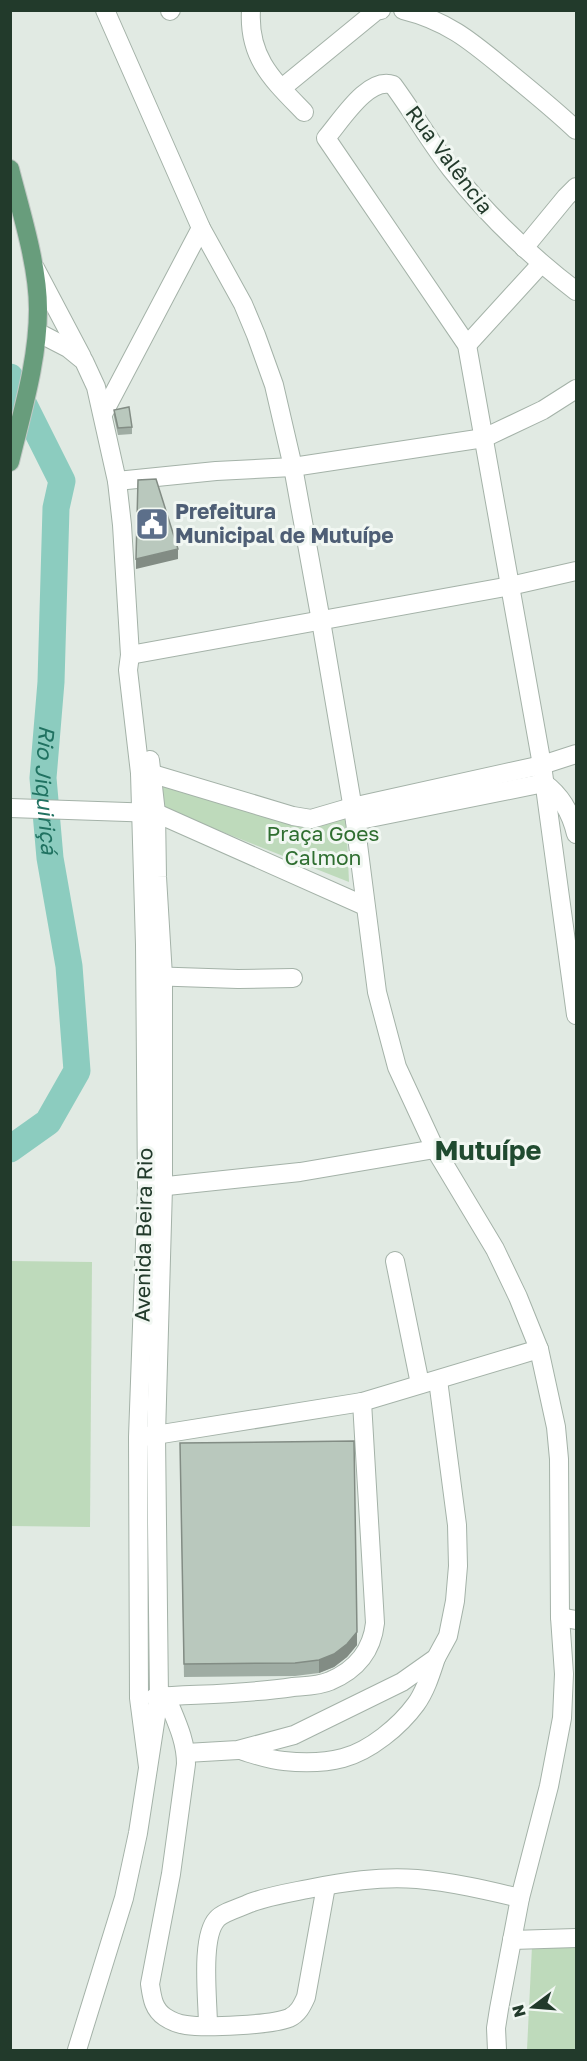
<svg xmlns="http://www.w3.org/2000/svg" width="587" height="2061" viewBox="0 0 587 2061" font-family="'Golos Text',sans-serif">
<style>
.green{fill:#bedabb}
.lines{fill:none;stroke-linecap:round;stroke-linejoin:round}
.river{stroke:#8cccbf;stroke-width:27}
.minor-casing{stroke:#a4b2a8;stroke-width:20}
.tertiary-casing{stroke:#a4b2a8;stroke-width:20}
.primary-casing{stroke:#c1c8c4;stroke-width:20}
.minor{stroke:#fff;stroke-width:18}
.tertiary{stroke:#fff;stroke-width:18}
.primary{stroke:#689d7c;stroke-width:18}
.wall{fill:#9faca3}
.shaded-wall{fill:#828c84}
.building{fill:#b9c8bd;stroke:#828c84;stroke-width:1.5}
.labels{text-anchor:middle;stroke-width:6;stroke-linejoin:round;paint-order:stroke}
.street-label{font-size:21px;fill:#223a2b;stroke:#f1f7f2}
.service-label{font-size:21px;font-weight:bold;fill:#4e5e75;stroke:#f1f7f2;text-anchor:start}
.park-label{font-size:21px;fill:#2f6e30;stroke:#f1f7f2}
.water-label{font-size:22px;font-style:italic;fill:#207261;stroke:#f1f7f2}
.district-label{font-size:27px;font-weight:bold;fill:#204b30;stroke:#f1f7f2}
</style>
<rect width="100%" height="100%" fill="#e1eae3"/>
<g class="green">
<polygon points="159,781 346,818 349,882 162,808"/>
<polygon points="11,1261 92,1262 90,1527 11,1526"/>
<polygon points="532,1946 576,1946 576,2050 527,2050"/>
</g>
<g class="lines">
<path class="river" id="s1" d="M10,377L62,481L56,508L51,682L43,778L50,858L69,966L77,1071L48,1122L10,1149"/>
<g class="minor-casing">
<g id="minor">
<path d="M251,10C248,58 273,80 304,112"/>
<path d="M403,10C448,21 472,42 506,70C530,90 554,109 576,130"/>
<polyline points="170,11 171,10"/>
<polyline points="282,88 376,11 381,10"/>
<polyline points="524,248 566,197 576,187"/>
<path d="M576,291C529,255 487,215 451,169C430,142 413,112 393,85C368,76 341,121 326,138L467,345L542,765L576,1015"/>
<polyline points="467,345 541,264"/>
<polyline points="103,414 201,228"/>
<polyline points="117,481 216,471 293,467 484,438 543,410 576,389"/>
<polyline points="130,655 510,586 576,571"/>
<polyline points="140,773 153,774 293,816 311,819 352,807 542,765 576,754"/>
<path d="M355,821L544,783C562,796 571,813 576,834"/>
<polyline points="148,976 238,979 293,978"/>
<polyline points="148,1188 300,1172 435,1149"/>
<polyline points="395,1261 420,1384"/>
<polyline points="143,1437 362,1402 539,1349"/>
<polyline points="560,1617 576,1620"/>
<path d="M166,1696C175,1719 186,1739 186,1764L171,1874L150,1984C152,1997 153,2009 165,2017C171,2021 179,2024 186,2025C205,2028 272,2025 289,2018C298,2014 302,2006 306,1997L326,1886"/>
<path d="M155,1697C201,1694 248,1694 293,1687C305,1686 319,1686 330,1681C356,1670 372,1651 375,1623L362,1402"/>
<path d="M243,1751C256,1755 270,1760 284,1761C303,1763 324,1763 343,1758C370,1751 400,1726 416,1704C426,1690 431,1673 436,1658"/>
<polyline points="186,1753 238,1750 294,1735 402,1682 436,1658 448,1636 455,1601 458,1566 457,1525 438,1380"/>
<path d="M208,2026C208,2001 200,1937 217,1919C223,1912 242,1907 250,1903C269,1896 288,1893 308,1889C343,1882 380,1876 417,1879C452,1882 486,1890 520,1898"/>
</g>
</g>
<g class="tertiary-casing">
<g id="tertiary">
<polyline points="105,10 201,228 243,304 256,335 274,385 293,467 321,621 355,821 377,992 397,1067 435,1149 495,1249 518,1297 539,1349 556,1427 559,1459 560,1617 564,1674 562,1718 549,1786 520,1898 499,2009 496,2028 497,2050"/>
<polyline points="35,268 82,357"/>
<polyline points="37,332 68,348 84,361 96,387 117,481 122,525 130,655 128,670 140,773 145,945 147,1188 138,1437 139,1698 148,1767"/>
<polyline points="10,808 156,813 365,906"/>
<polyline points="512,1940 576,1938"/>
<polyline points="77,2050 124,1898 138,1833 159,1697 156,1435 163,1187 163,976 157,877 156,813 150,760"/>
</g>
</g>
<g class="primary-casing">
<path id="primary" d="M10,169C21,212 38,265 38,309C38,361 22,412 10,462"/>
</g>
<use href="#minor" class="minor"/>
<use href="#tertiary" class="tertiary"/>
<use href="#primary" class="primary"/>
</g>
<g class="wall">
<polygon points="114,410 132,427 132,434 118,435 114,417"/>
<polygon points="180,1443 357,1645 347,1657 334,1667 319,1673 295,1676 184,1677"/>
</g>
<g class="shaded-wall">
<polygon points="178,549 178,559 136,569 136,559"/>
<polygon points="357,1632 357,1645 347,1657 334,1667 319,1673 319,1660"/>
</g>
<g class="building">
<polygon points="129,407 132,427 118,428 114,410"/>
<polygon points="156,479 178,549 136,559 138,480"/>
<polygon points="354,1441 357,1632 347,1644 334,1654 319,1660 295,1663 184,1664 180,1443"/>
</g>
<defs>
<g id="civic-square" transform="scale(1.725)"><rect x="-9" y="-9" width="18" height="18" rx="4" fill="#5c6f8a" stroke="#f1f7f2"/><path d="M-.6-6.5H3V-4.5H.6V-3L4-1V1h2V6H-6V1h2V-1L-.6-3ZM-1.2 2.5V6h2.4V2.5Z" fill="#fff"/></g>
</defs>
<g fill-rule="evenodd">
<use href="#civic-square" x="152" y="524"/>
</g>
<g class="labels">
<g class="street-label">
<text transform="translate(449 160) rotate(53)" y="7">Rua Valência</text>
<text transform="translate(144 1235) rotate(-89)" y="7">Avenida Beira Rio</text>
</g>
<g class="service-label">
<text x="175" y="519">Prefeitura<tspan x="175" dy="24">Municipal de Mutuípe</tspan></text>
</g>
<g class="park-label">
<text x="323" y="841">Praça Goes<tspan x="323" dy="24">Calmon</tspan></text>
</g>
<g class="water-label">
<text dy="8" stroke="none"><textPath href="#s1" startOffset="426">Rio Jiquiriçá</textPath></text>
</g>
<g class="district-label">
<text x="488" y="1160">Mutuípe</text>
</g>
</g>
<rect width="587" height="2061" fill="none" stroke="#223a2b" stroke-width="24"/>
<g transform="translate(533 2007) rotate(254)" stroke="#f1f7f2" stroke-width="4.5" paint-order="stroke">
<path d="M0-4.5L10 22L0 15L-10 22Z" fill="#223a2b"/>
<text y="-9" font-size="16" font-weight="bold" text-anchor="middle" fill="#223a2b">N</text>
</g>
</svg>
